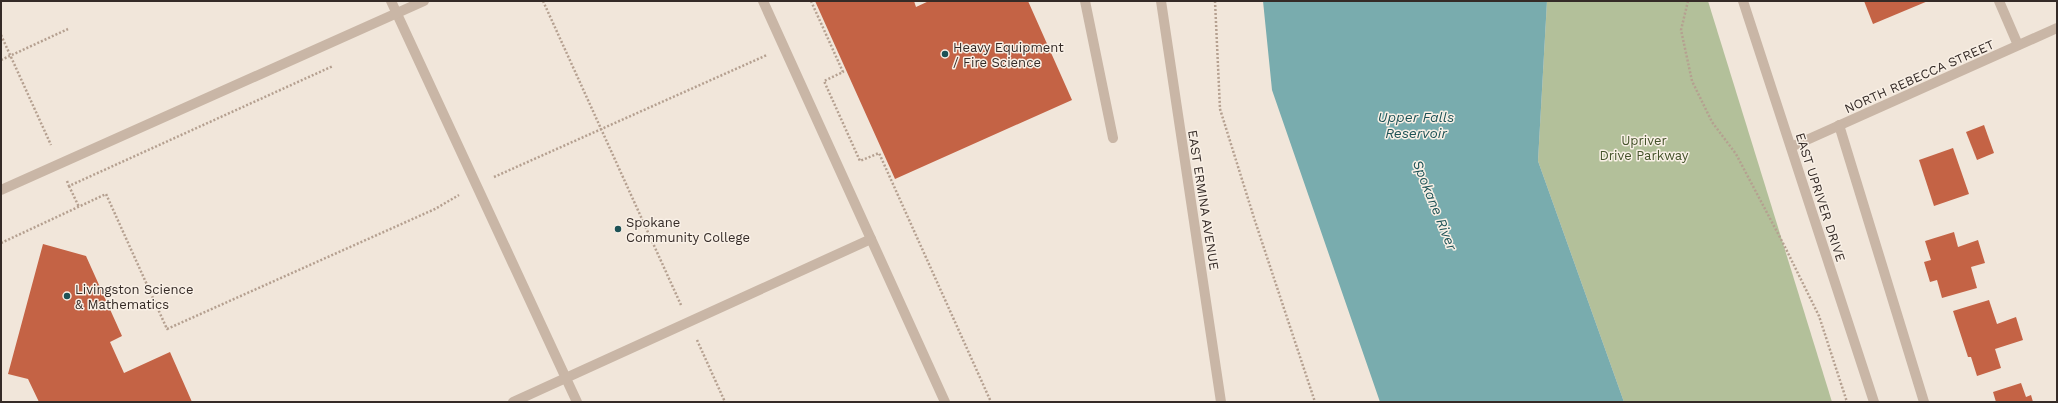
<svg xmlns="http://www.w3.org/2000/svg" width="2058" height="403" viewBox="0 0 2058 403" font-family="'Work Sans',sans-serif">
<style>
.green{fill:#b3c09a}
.water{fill:#79acae}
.building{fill:#c46345}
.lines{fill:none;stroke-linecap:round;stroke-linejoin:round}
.path{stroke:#b5a090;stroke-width:2.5;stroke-dasharray:2 2;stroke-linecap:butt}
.minor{stroke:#c9b6a6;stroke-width:10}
.poi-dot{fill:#1d5256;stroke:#f9f0e6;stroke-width:1.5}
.labels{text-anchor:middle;stroke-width:3;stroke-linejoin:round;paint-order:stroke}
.poi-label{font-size:13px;fill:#352b27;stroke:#f9f0e6;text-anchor:start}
.street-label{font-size:13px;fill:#352b27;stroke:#f9f0e6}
.park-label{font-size:13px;fill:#45532b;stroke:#f9f0e6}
.water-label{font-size:14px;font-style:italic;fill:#1d5256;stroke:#f9f0e6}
</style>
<rect width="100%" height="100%" fill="#f1e6da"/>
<polygon class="green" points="1547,1 1708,1 1832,402 1624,402 1538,161"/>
<polygon class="water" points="1263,1 1547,1 1538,161 1624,402 1380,402 1272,90"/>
<g class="building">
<polygon points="815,1 914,1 916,7 929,1 1028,1 1072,100 895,179"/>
<polygon points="1864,1 1928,1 1873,24"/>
<polygon points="1984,125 1994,153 1977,160 1966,132"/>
<polygon points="1953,148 1969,194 1934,206 1919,160"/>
<polygon points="1954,232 1958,247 1978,240 1985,263 1971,267 1977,288 1942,298 1937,280 1930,282 1924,262 1931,260 1925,241"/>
<polygon points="43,244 86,256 122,336 110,342 124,373 170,352 192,402 39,402 28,379 8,374"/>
<polygon points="1989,300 1997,324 2016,317 2023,340 1995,349 2001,368 1977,376 1971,357 1968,357 1953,311"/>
<polygon points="2021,383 2026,397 2031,395 2033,402 1996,402 1993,392"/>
</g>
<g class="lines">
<g class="path">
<polyline points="543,1 681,305"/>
<polyline points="811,1 843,72 824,81 860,161 879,153 991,402"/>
<polyline points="1215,1 1220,109 1255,221 1315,402"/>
<polyline points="1688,1 1681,30 1692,81 1712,122 1736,154 1784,245 1819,316 1847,402"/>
<polyline points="1,35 51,145"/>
<polyline points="1,60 68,29"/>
<polyline points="494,177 767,55"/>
<polyline points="67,181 69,186 333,66"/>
<polyline points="69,186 79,207"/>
<polyline points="1,243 106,194 167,329 435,209 459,195"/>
<polyline points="697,340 725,402"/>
</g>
<g class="minor">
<polyline points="391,1 577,402"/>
<polyline points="763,1 945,402"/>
<polyline points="1085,1 1113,138"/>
<polyline points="1161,1 1221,402"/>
<polyline points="1743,1 1874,402"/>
<polyline points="1999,1 2018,45"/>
<polyline points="1839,125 1924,402"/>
<polyline points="1791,147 2057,28"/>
<polyline points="1,190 424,1"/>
<polyline points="513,402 871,239"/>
</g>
</g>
<g class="poi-dot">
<circle cx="945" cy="54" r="4"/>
<circle cx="618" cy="229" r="4"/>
<circle cx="67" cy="296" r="4"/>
</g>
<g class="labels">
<g class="poi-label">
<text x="953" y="52">Heavy Equipment<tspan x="953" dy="15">/ Fire Science</tspan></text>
<text x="626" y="227">Spokane<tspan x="626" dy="15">Community College</tspan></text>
<text x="75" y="294">Livingston Science<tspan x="75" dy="15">&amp; Mathematics</tspan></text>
</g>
<g class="street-label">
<text transform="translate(1919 76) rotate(-24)" y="5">NORTH REBECCA STREET</text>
<text transform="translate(1821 197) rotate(72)" y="5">EAST UPRIVER DRIVE</text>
<text transform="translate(1204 200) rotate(81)" y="5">EAST ERMINA AVENUE</text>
</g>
<g class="park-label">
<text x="1644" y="145">Upriver<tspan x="1644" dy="15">Drive Parkway</tspan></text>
</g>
<g class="water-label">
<text x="1416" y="122">Upper Falls<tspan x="1416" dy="16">Reservoir</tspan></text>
<text transform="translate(1435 205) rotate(68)" y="5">Spokane River</text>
</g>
</g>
<rect width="2058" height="403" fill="none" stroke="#352b27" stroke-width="4"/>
</svg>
